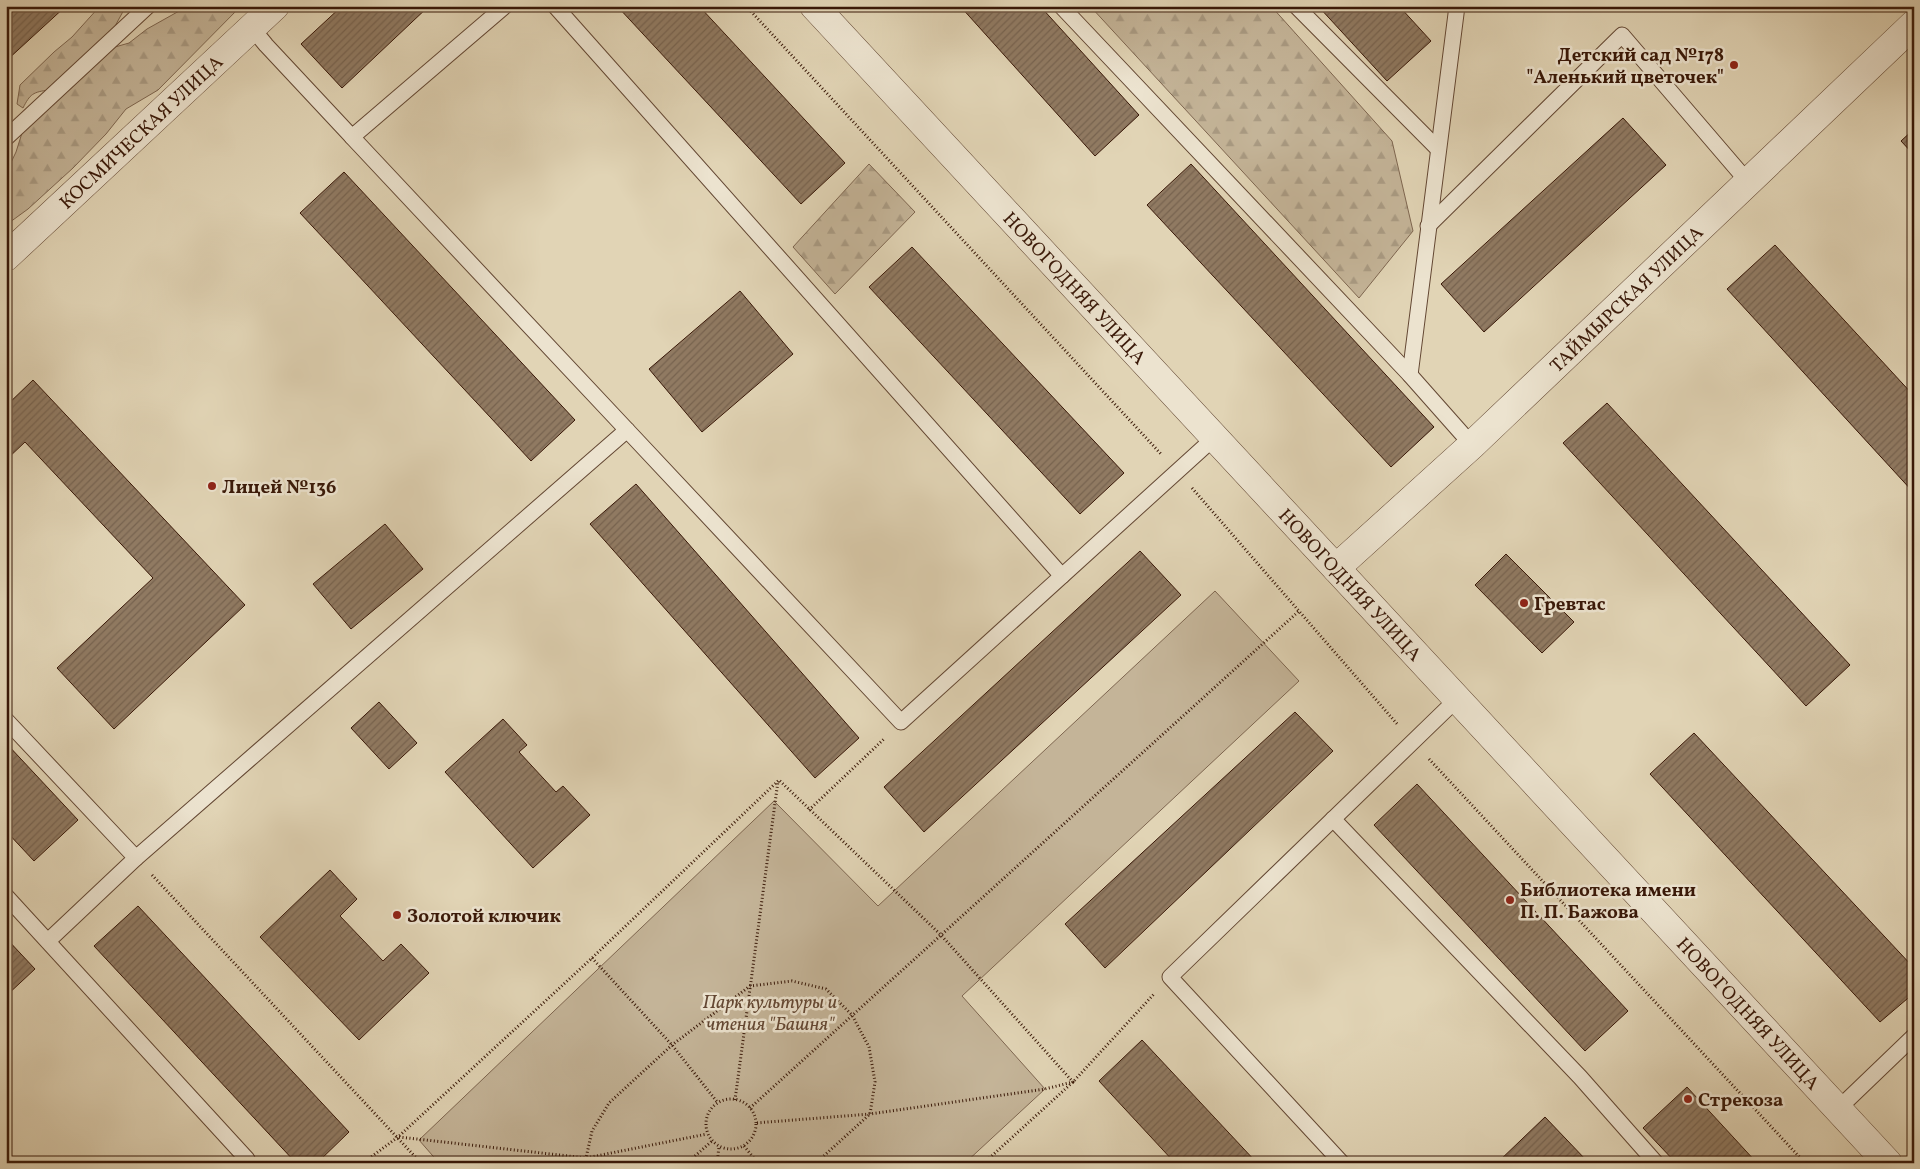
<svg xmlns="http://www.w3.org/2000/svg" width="1920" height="1169" viewBox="0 0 1920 1169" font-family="Vollkorn,serif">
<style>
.forest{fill:url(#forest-firs);stroke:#7e6650}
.park{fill:#c4b498;stroke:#7e6650}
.building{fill:url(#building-hatch);stroke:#391808}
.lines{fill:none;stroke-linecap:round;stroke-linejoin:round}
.service-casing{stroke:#634733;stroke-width:17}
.minor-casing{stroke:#634733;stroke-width:29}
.tertiary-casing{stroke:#634733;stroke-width:29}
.path{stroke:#391808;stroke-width:3;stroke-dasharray:1 2.5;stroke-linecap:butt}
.service{stroke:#ece3cf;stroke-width:15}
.minor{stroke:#ece3cf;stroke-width:28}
.tertiary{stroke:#ece3cf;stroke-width:28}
.poi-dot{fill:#8f2418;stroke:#ece3cf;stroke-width:2}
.labels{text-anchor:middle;stroke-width:5;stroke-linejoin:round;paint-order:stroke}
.poi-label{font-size:19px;font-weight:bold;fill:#391808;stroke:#ece3cf;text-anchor:start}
.street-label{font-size:19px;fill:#391808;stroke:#ece3cf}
.park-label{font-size:19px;font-style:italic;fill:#634733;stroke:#ece3cf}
</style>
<defs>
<pattern id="forest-firs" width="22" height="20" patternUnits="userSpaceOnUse" patternTransform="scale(1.25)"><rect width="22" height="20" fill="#c4b498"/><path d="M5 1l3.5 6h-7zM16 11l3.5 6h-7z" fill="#a99a82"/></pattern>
<pattern id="building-hatch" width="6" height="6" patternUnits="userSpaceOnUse" patternTransform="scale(1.25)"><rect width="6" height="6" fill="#907a62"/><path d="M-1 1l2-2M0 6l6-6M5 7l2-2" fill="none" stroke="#77634f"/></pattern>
</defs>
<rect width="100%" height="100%" fill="#e1d4b5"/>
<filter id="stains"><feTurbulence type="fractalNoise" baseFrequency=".004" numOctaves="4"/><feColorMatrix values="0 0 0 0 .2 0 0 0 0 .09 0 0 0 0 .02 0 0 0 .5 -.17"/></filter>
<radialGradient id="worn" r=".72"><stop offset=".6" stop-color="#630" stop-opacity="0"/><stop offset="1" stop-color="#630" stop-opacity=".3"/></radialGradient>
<g class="forest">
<path d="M100,6H126L114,28L49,90C33,92 30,94 23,108L17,104L20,85L54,52L72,37Z"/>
<polygon points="188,6 241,6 158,90 126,109 106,134 73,168 28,209 6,225 6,173 16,152 22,133 115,47 129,43 147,29"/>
<polygon points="1090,6 1271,6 1392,141 1413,231 1359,298"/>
<polygon points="869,164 915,212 835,294 793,247"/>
</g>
<polygon class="park" points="1215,591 1299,681 962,996 1045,1089 965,1163 439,1163 419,1140 774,801 878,906"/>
<g class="building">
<polygon points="6,6 66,6 6,61"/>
<polygon points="342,6 429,6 342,88 301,44"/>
<polygon points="617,6 699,6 845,163 801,204"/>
<polygon points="960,6 1040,6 1139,115 1095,156"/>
<polygon points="1318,6 1399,6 1431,41 1387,81"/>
<polygon points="1623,118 1666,165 1484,332 1441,284"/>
<polygon points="1914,129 1914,155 1901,141"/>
<polygon points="1191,164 1434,427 1391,467 1147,205"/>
<polygon points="344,172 575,420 531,461 300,213"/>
<polygon points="1775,245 1914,396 1914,493 1727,289"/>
<polygon points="912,247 1124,473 1080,514 869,287"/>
<polygon points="740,291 793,354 702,432 649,369"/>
<polygon points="33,380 245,605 114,729 57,668 153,578 25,442 6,460 6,406"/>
<polygon points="1607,403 1850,665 1806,706 1563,443"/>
<polygon points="636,484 859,738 815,778 590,524"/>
<polygon points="385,524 423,569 351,629 313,584"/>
<polygon points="1140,551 1181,595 924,832 884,787"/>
<polygon points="1506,554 1574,622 1542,653 1475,585"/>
<polygon points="379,702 417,743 389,769 351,728"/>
<polygon points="1295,712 1333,751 1105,968 1065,924"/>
<polygon points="503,719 527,745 519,752 556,792 563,786 590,815 533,868 445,772"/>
<polygon points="1694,733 1914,968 1914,993 1880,1022 1650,774"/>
<polygon points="6,743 78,820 34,861 6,831"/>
<polygon points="1417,784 1628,1011 1585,1051 1374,825"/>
<polygon points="330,870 357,899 340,916 383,961 401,944 429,973 359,1040 260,937"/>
<polygon points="138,906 349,1132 317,1163 296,1163 94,946"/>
<polygon points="6,938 35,969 6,996"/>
<polygon points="1142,1040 1257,1163 1175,1163 1099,1081"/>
<polygon points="1687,1087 1757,1163 1676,1163 1643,1128"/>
<polygon points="1545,1117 1587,1161 1585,1163 1497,1163"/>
</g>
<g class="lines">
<g class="service-casing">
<g id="service">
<polyline points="555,6 1062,576"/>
<polyline points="1061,6 1410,375 1472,445"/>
<polyline points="1296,6 1438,149"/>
<polyline points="252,28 266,45 352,137 505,6"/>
<polyline points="6,138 148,6"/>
<polyline points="1428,226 1622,35 1748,182"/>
<polyline points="1410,375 1457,6"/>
<polyline points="627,430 901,722 1214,438"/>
<polyline points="6,720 136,858 627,430 352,137"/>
<polyline points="1333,819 1580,1077 1656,1163"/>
<polyline points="6,896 247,1159 243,1163"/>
<polyline points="48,941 136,858"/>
<polyline points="1838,1109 1914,1036"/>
<polyline points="1342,1163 1170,977 1457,699"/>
</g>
</g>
<g class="minor-casing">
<g id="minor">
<path id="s1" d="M6,257L275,6"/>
<path id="s2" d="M1336,568L1472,445L1914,24"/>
</g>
</g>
<g class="tertiary-casing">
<g id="tertiary">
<path id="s3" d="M814,6L1888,1163"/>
</g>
</g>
<g class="path">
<polyline points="746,6 1161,454"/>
<polyline points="1192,488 1398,725"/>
<polyline points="1429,759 1805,1163"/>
<polyline points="809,810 885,738"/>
<polyline points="152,875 421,1163"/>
<polyline points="592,958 672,1045 718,1103"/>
<circle cx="731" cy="1124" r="25"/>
<polyline points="735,1100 778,781"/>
<polyline points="750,1108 1299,611"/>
<polyline points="399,1137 586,1158 707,1134"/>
<polyline points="744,1146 758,1163"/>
<polyline points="363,1163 398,1137 592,958 779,780 941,935 1073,1082 1045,1089 870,1114 756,1123"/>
<polyline points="587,1163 586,1158 592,1131 609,1103 672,1045 750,986 792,981 826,989 852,1015 869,1047 875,1082 870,1114 816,1163"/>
<polyline points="687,1163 712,1141"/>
<polyline points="717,1163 719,1147"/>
<polyline points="984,1163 1073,1082 1154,994"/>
</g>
<use href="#service" class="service"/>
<use href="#minor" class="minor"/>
<use href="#tertiary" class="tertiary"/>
</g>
<g class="poi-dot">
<circle cx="1734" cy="65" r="5"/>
<circle cx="212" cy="486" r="5"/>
<circle cx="1524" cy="603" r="5"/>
<circle cx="1510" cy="900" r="5"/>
<circle cx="397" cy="915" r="5"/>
<circle cx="1688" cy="1099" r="5"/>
</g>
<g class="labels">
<g class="poi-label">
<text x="1724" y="61" text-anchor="end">Детский сад №178<tspan x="1724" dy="22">"Аленький цветочек"</tspan></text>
<text x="222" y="493">Лицей №136</text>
<text x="1534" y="610">Гревтас</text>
<text x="1520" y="896">Библиотека имени<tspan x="1520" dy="22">П. П. Бажова</tspan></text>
<text x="407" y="922">Золотой ключик</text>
<text x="1698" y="1106">Стрекоза</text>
</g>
<g class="street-label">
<text dy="7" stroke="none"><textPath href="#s1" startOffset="184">КОСМИЧЕСКАЯ УЛИЦА</textPath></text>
<text dy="7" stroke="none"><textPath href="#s3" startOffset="384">НОВОГОДНЯЯ УЛИЦА</textPath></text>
<text dy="7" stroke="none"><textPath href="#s2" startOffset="396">ТАЙМЫРСКАЯ УЛИЦА</textPath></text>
<text dy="7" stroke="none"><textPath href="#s3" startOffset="789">НОВОГОДНЯЯ УЛИЦА</textPath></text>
<text dy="7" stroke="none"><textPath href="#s3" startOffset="1374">НОВОГОДНЯЯ УЛИЦА</textPath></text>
</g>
<g class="park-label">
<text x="770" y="1008">Парк культуры и<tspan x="770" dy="22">чтения "Башня"</tspan></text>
</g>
</g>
<rect width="1920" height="1169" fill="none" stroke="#e1d4b5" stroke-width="25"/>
<rect x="8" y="8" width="1905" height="1154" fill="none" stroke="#391808" stroke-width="2.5"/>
<rect x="12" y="12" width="1895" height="1144" fill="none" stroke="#391808"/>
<rect width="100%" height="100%" filter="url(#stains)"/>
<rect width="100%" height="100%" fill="url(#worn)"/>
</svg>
